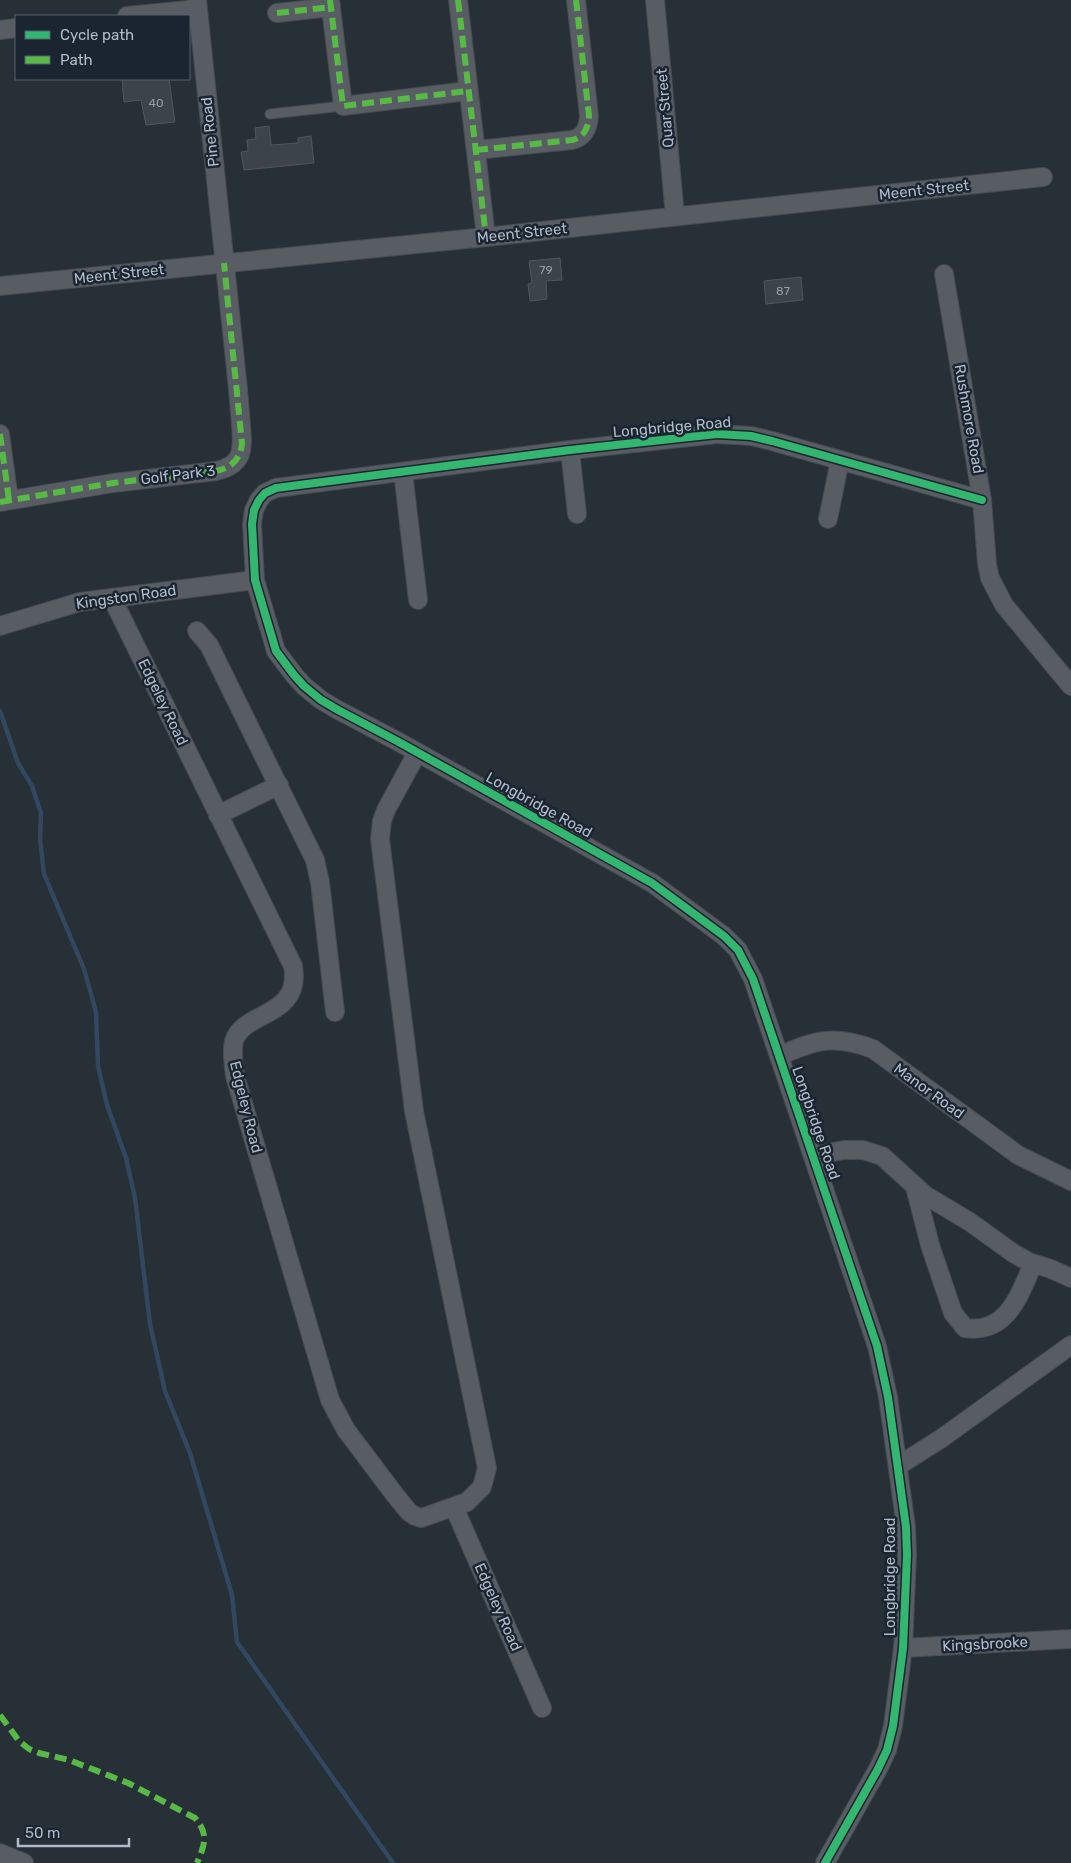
<svg xmlns="http://www.w3.org/2000/svg" width="1071" height="1863" viewBox="0 0 1071 1863" font-family="Rubik,sans-serif">
<style>
.lines{fill:none;stroke-linecap:round;stroke-linejoin:round}
.stream{stroke:#324861;stroke-width:4.5}
.building{fill:#3c434a;stroke:#4f565f}
.lane-casing{stroke:#464b51;stroke-width:11}
.street-casing{stroke:#464b51;stroke-width:20}
.lane{stroke:#585d64;stroke-width:9}
.street{stroke:#585d64;stroke-width:18}
.quiet{stroke:#58b947;stroke-width:6;stroke-dasharray:12 6;stroke-linecap:butt}
.cycleway-casing{stroke:#1a2531;stroke-width:11}
.cycleway{stroke:#33b770;stroke-width:8}
.labels{text-anchor:middle;stroke-width:5;stroke-linejoin:round;paint-order:stroke}
.number-label{font-size:12px;fill:#939da9}
.street-label{font-size:15px;fill:#b0bbc9;stroke:#1a2531}
</style>
<rect width="100%" height="100%" fill="#272f37"/>
<g class="lines">
<polyline class="stream" points="0,711 18,763 32,786 41,813 40,839 44,874 84,969 96,1012 98,1066 107,1105 126,1158 135,1198 150,1324 165,1391 190,1453 232,1595 237,1642 393,1863"/>
</g>
<g class="building">
<polygon points="122,79 169,79 175,122 146,125 141,100 124,102"/>
<polygon points="269,126 271,145 298,143 298,138 311,136 314,163 244,170 241,152 248,151 247,140 256,139 255,128"/>
<polygon points="560,258 562,280 546,281 547,299 530,301 528,284 532,283 529,261"/>
<polygon points="801,277 803,300 766,304 764,281"/>
</g>
<g class="lines">
<g class="lane-casing">
<polyline id="lane" points="270,114 343,106"/>
</g>
<g class="street-casing">
<g id="street">
<polyline points="330,0 343,106 468,91"/>
<polyline points="458,0 486,237"/>
<polyline points="655,0 675,216"/>
<polyline points="277,13 331,7"/>
<polyline points="127,16 198,9"/>
<polyline points="0,30 16,28"/>
<path d="M476,150L572,140C584,137 588,129 589,116L576,0"/>
<polyline points="944,274 982,500 987,564 990,578 1004,605 1071,686"/>
<polyline points="0,286 486,237 1043,177"/>
<polyline points="0,434 9,500"/>
<polyline points="570,450 577,514"/>
<polyline points="403,472 418,600"/>
<path d="M0,502L113,483L216,471C244,465 243,449 241,425C240,413 239,401 238,389L197,0"/>
<polyline points="828,519 840,460"/>
<path d="M112,598L293,966C302,1018 244,1010 234,1041C231,1053 234,1065 235,1076L330,1400L346,1430L395,1495L409,1512L415,1516L421,1518L427,1516L467,1502L482,1487L487,1468L414,1111L380,839L382,821L386,810L417,753"/>
<polyline points="0,626 80,602 255,580"/>
<polyline points="197,631 209,645 315,860 320,882 335,1012"/>
<polyline points="218,815 279,785"/>
<path d="M779,1056C816,1040 834,1034 873,1049L1018,1155L1071,1181"/>
<polyline points="813,1156 844,1150 863,1150 882,1156 925,1195 970,1222 1013,1253 1029,1262 1051,1269 1071,1278"/>
<path d="M915,1187L930,1245L953,1313L965,1328C1007,1334 1019,1296 1033,1264"/>
<polyline points="898,1466 942,1438 1071,1345"/>
<polyline points="454,1507 542,1708"/>
<polyline points="903,1648 1071,1639"/>
<polyline points="0,1853 24,1863"/>
<polyline points="825,1863 878,1769 887,1750 893,1726 903,1648 907,1555 906,1527 888,1397 877,1346 753,979 738,950 724,936 652,883 397,741 338,710 321,700 304,686 294,675 276,651 255,580 252,524 254,510 259,500 265,493 276,488 570,450 717,434 751,436 772,441 982,500"/>
</g>
</g>
<use href="#lane" class="lane"/>
<use href="#street" class="street"/>
<g class="quiet">
<polyline points="330,0 343,106 468,91"/>
<polyline points="458,0 486,237"/>
<polyline points="277,13 331,7"/>
<path d="M476,150L572,140C584,137 588,129 589,116L576,0"/>
<polyline points="0,434 9,500"/>
<path d="M0,502L113,483L216,471C231,468 240,460 242,444L224,263"/>
<path d="M0,1715L19,1741L29,1749L39,1753L69,1760L128,1783L195,1818C209,1834 205,1844 197,1863"/>
</g>
<g class="cycleway-casing">
<polyline id="cycleway" points="825,1863 878,1769 887,1750 893,1726 903,1648 907,1555 906,1527 888,1397 877,1346 753,979 738,950 724,936 652,883 397,741 338,710 321,700 304,686 294,675 276,651 255,580 252,524 254,510 259,500 265,493 276,488 570,450 717,434 751,436 772,441 982,500"/>
</g>
<use href="#cycleway" class="cycleway"/>
</g>
<g class="labels">
<g class="number-label">
<text x="156" y="107">40</text>
<text x="546" y="274">79</text>
<text x="783" y="295">87</text>
</g>
<g class="street-label">
<text transform="translate(665 108) rotate(-95)" y="5">Quar Street</text>
<text transform="translate(210 132) rotate(-96)" y="5">Pine Road</text>
<text transform="translate(924 190) rotate(-6)" y="5">Meent Street</text>
<text transform="translate(522 233) rotate(-6)" y="5">Meent Street</text>
<text transform="translate(119 274) rotate(-6)" y="5">Meent Street</text>
<text transform="translate(969 419) rotate(80)" y="5">Rushmore Road</text>
<text transform="translate(672 427) rotate(-5)" y="5">Longbridge Road</text>
<text transform="translate(178 475) rotate(-7)" y="5">Golf Park 3</text>
<text transform="translate(126 597) rotate(-8)" y="5">Kingston Road</text>
<text transform="translate(163 702) rotate(64)" y="5">Edgeley Road</text>
<text transform="translate(539 805) rotate(29)" y="5">Longbridge Road</text>
<text transform="translate(929 1091) rotate(36)" y="5">Manor Road</text>
<text transform="translate(246 1107) rotate(76)" y="5">Edgeley Road</text>
<text transform="translate(816 1123) rotate(71)" y="5">Longbridge Road</text>
<text transform="translate(890 1577) rotate(-90)" y="5">Longbridge Road</text>
<text transform="translate(498 1607) rotate(66)" y="5">Edgeley Road</text>
<text transform="translate(985 1644) rotate(-3)" y="5">Kingsbrooke</text>
</g>
</g>
<rect x="15" y="15" width="175" height="65" fill="#1a2531" stroke="#56616e"/>
<rect x="25" y="31" width="25" height="8" fill="#33b770" stroke="#56616e"/>
<text x="60" y="40" font-size="15" fill="#b0bbc9">Cycle path</text>
<rect x="25" y="56" width="25" height="8" fill="#58b947" stroke="#56616e"/>
<text x="60" y="65" font-size="15" fill="#b0bbc9">Path</text>
<path d="M18 1838v8h111v-8" fill="none" stroke="#b0bbc9" stroke-width="2.5"/>
<text x="25" y="1838" font-size="15" fill="#b0bbc9" stroke="#1a2531" stroke-width="4" paint-order="stroke">50 m</text>
</svg>
